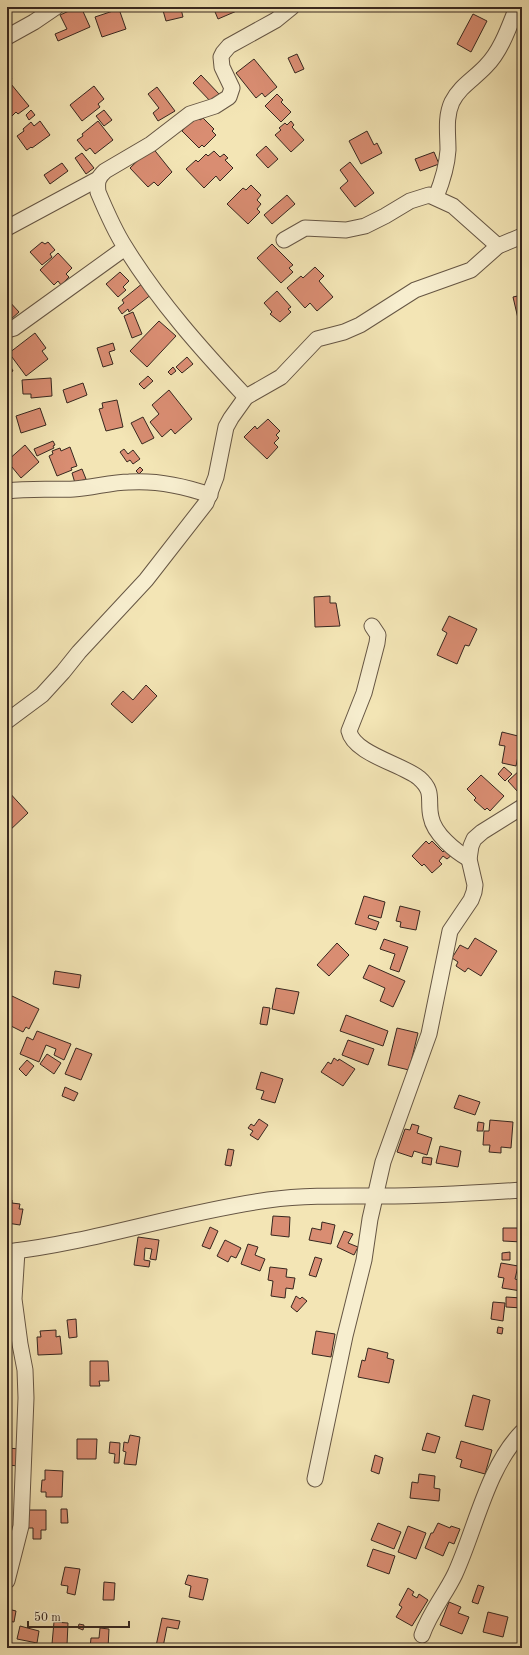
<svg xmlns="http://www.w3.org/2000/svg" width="529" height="1655" viewBox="0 0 529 1655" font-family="'Old Standard TT',serif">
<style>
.building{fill:#d98d72;stroke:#37271f}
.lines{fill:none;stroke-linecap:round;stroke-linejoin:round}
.minor-casing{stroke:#665644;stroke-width:17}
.minor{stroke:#f7eecf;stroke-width:15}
</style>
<rect width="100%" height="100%" fill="#f3e5b5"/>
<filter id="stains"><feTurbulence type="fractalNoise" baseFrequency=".005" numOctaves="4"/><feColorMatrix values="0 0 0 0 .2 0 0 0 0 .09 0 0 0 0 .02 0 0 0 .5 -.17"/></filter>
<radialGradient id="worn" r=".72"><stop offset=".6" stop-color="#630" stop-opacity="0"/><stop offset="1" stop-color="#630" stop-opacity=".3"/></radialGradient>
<g class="building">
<polygon points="78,7 81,7 90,27 58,41 55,34 67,29 60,15"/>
<polygon points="162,7 187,7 187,8 181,9 183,17 166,21"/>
<polygon points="213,7 246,7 218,19"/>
<polygon points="119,9 126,29 102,37 95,17"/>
<polygon points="473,14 487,21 471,52 457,44"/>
<polygon points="297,54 304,69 295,73 288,58"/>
<polygon points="254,59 277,87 265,97 262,93 256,98 236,73"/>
<polygon points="7,73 12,79 7,82"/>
<polygon points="201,75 220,95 212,103 193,83"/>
<polygon points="11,84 29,106 18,114 16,112 11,117 7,112 7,88"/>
<polygon points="94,86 104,99 98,104 100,107 82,121 70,105"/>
<polygon points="157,87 175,111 158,121 153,113 159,108 148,94"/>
<polygon points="277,94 283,100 281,102 291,112 281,122 265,106"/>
<polygon points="31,110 35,115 29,120 26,115"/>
<polygon points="104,110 112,120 104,126 96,116"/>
<polygon points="196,116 200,120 203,118 214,129 212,131 216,135 204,147 202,145 199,148 182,131"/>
<polygon points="40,121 50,135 32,148 31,147 27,150 17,136 24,131 23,129 31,122 34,126"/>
<polygon points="98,121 113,140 95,154 90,148 86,151 77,140 83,136 82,134"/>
<polygon points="291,121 294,125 292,127 304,140 291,152 275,135 281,130 279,128 285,123 287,125"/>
<polygon points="367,131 374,145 377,143 382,153 361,164 349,141"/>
<polygon points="266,146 278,159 268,168 256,155"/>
<polygon points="152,147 172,172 158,186 154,182 148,187 130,168"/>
<polygon points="214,151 220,157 224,154 228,158 225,160 233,168 220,181 216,176 204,188 186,169 196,160 198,162 206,154 208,156"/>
<polygon points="434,152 439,164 420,171 415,159"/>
<polygon points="82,153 94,168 86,174 75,158"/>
<polygon points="350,162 374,193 355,207 340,188 348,181 340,170"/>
<polygon points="62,163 68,171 50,184 44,175"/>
<polygon points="251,185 261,195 257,200 261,204 257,209 260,212 248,224 227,204 243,188 246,190"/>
<polygon points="287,195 295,204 272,224 264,215"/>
<polygon points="42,242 45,244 48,242 55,250 50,254 52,257 42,265 30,252"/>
<polygon points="272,244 293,265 289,268 293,272 281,283 257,258"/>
<polygon points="58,253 72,268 66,274 69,277 61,285 58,281 54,285 40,270"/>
<polygon points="315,267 324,276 319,281 333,297 317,311 310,303 305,308 287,288 301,276 303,278"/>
<polygon points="120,272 129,281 123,287 126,290 118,297 106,284"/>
<polygon points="143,283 152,294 129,312 128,309 122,314 118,308 124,303 122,300"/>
<polygon points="277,291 291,307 288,309 291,312 280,322 270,314 272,312 264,303"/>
<polygon points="522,295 522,327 520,327 513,297"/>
<polygon points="7,299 19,312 10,320 7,317"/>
<polygon points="133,312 142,334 132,338 124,316"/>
<polygon points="159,321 176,336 147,367 130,351"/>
<polygon points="35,333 46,348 42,351 48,359 26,376 9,353"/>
<polygon points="113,343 115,350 109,352 113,364 103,367 97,348"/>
<polygon points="187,357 193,364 182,373 176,367"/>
<polygon points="7,360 13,371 7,374"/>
<polygon points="173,367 176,371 171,375 168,372"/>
<polygon points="148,376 153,381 144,389 139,384"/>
<polygon points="51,378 52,396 31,398 31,394 23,394 22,380"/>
<polygon points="83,383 87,395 67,403 63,390"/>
<polygon points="169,390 192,419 175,434 171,429 162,437 150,422 159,414 152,405"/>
<polygon points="117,400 123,427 106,431 99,409 103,408 102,403"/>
<polygon points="40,408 46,425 21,433 16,416"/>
<polygon points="143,417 154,438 142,444 131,423"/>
<polygon points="268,419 280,431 276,435 279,438 274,443 278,447 267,459 244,437 255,426 257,429"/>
<polygon points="53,441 55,445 53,446 54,448 37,456 34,449"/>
<polygon points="25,445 39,462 21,478 7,461"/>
<polygon points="70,447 77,466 71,468 72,470 57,476 49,456 53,454 52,451 60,448 61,451"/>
<polygon points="124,449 128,454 133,450 140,459 133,464 130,460 127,462 120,452"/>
<polygon points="140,467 143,470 139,474 136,471"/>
<polygon points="82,469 86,479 75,483 72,473"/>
<polygon points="330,596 330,603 336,603 340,626 315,627 314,597"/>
<polygon points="449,616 477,629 469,646 465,645 457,664 437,655 447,633 442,630"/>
<polygon points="146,685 157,696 132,723 111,704 123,691 133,700"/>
<polygon points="502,732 522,737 516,766 502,763 505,746 499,745"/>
<polygon points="504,767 512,774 505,781 498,774"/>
<polygon points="521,769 522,788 518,792 508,781"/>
<polygon points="481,775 504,796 490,811 487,808 485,810 474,800 476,798 467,789"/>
<polygon points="7,790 28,813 7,833"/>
<polygon points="426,841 429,844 432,841 443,852 446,849 452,855 447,859 443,856 439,861 442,864 432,873 424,864 422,866 412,856"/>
<polygon points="364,896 385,902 381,918 369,915 368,918 379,922 376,930 355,924"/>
<polygon points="400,906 420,911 416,930 400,927 401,922 396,921"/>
<polygon points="475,938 497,951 481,976 468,968 465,972 456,966 458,962 452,958 460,945 468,949"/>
<polygon points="384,939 408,947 399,972 390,969 395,954 380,949"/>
<polygon points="337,943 349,955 329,976 317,965"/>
<polygon points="369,965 405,981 393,1007 380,1001 385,988 363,978"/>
<polygon points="55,971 81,975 79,988 53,984"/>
<polygon points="276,988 299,992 294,1014 272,1009"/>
<polygon points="12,996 39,1009 29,1029 26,1027 23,1032 7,1024 8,1014 7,1006"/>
<polygon points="263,1007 270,1008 267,1025 260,1024"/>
<polygon points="346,1015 388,1031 383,1046 340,1031"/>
<polygon points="397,1028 418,1033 409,1070 388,1065"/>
<polygon points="37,1031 71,1044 64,1060 54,1055 56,1049 46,1045 39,1062 20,1054 27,1037 33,1040"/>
<polygon points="348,1040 374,1049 368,1065 342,1055"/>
<polygon points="76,1048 92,1054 81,1080 65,1074"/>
<polygon points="47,1054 61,1063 54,1074 40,1064"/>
<polygon points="334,1058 338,1061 339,1059 355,1069 343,1086 321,1072 328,1062 331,1064"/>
<polygon points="27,1060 34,1066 26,1076 19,1069"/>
<polygon points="261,1072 283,1079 275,1103 261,1099 264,1091 256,1089"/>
<polygon points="65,1087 78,1093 74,1101 62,1096"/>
<polygon points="459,1095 480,1102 475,1115 454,1108"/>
<rect x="521" y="1110" width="1" height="17"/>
<polygon points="259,1119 268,1125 258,1140 250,1135 253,1131 248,1128 251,1124 254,1126"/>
<polygon points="490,1120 513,1122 511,1148 501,1147 501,1153 489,1152 490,1145 483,1145 484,1131 489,1131"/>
<polygon points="478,1122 484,1123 483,1131 477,1131"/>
<polygon points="412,1124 419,1126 417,1133 432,1138 427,1155 414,1151 412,1157 397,1152 405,1129 410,1130"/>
<polygon points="440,1146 461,1151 458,1167 436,1163"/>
<polygon points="228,1149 234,1150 231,1166 225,1165"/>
<polygon points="423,1157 432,1158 431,1165 422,1163"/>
<polygon points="7,1199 12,1200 12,1203 20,1204 19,1209 23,1209 20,1225 7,1223"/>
<polygon points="273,1216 290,1217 289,1237 271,1235"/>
<polygon points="322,1222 335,1225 331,1244 309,1240 312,1228 321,1230"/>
<polygon points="210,1227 218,1231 210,1249 202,1246"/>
<polygon points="503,1228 522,1228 522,1242 503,1241"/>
<polygon points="344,1231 353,1234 348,1243 358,1247 354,1255 337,1247"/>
<polygon points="138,1237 159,1240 156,1260 150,1259 152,1249 145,1248 144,1260 150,1261 149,1267 134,1265"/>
<polygon points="225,1240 241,1248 236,1258 231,1256 228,1262 217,1256"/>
<polygon points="248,1244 258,1247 255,1255 265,1259 260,1271 241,1264"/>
<polygon points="510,1252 510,1260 502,1260 502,1253"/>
<polygon points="315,1257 322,1259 316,1277 309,1275"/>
<polygon points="501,1263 518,1266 515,1279 522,1281 521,1291 502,1288 504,1278 498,1277"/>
<polygon points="270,1267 287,1269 286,1277 295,1278 293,1289 286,1288 285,1298 271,1296 273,1281 268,1280"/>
<polygon points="296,1296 300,1299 302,1297 307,1301 297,1312 291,1307"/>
<polygon points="506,1297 522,1298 522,1308 506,1307"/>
<polygon points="493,1302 505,1303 503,1321 491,1319"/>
<polygon points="76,1319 77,1337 69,1338 67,1320"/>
<polygon points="498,1327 503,1328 502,1334 497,1333"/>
<polygon points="56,1330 56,1337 60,1336 62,1354 38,1355 37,1337 41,1337 40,1331"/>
<polygon points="316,1331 335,1334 331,1357 312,1354"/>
<polygon points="368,1348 388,1353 387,1358 394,1360 389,1383 358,1377 362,1360 365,1361"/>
<polygon points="90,1361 108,1361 109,1381 99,1381 100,1386 90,1386"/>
<polygon points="473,1395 490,1400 483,1430 465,1426"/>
<polygon points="427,1433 440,1437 435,1453 422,1450"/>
<polygon points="130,1435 140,1437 136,1465 124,1464 126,1452 123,1451 124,1442 128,1443"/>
<polygon points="77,1439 97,1439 96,1459 77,1459"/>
<polygon points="461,1441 492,1450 485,1474 460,1467 462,1460 456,1458"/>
<polygon points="110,1442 120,1443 119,1463 114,1463 115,1454 109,1453"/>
<polygon points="7,1448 20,1449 19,1466 7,1465"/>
<polygon points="375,1455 383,1458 379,1474 371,1471"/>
<polygon points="45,1470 63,1471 62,1497 46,1497 46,1492 41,1492 42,1480 45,1480"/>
<polygon points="419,1474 435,1476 434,1488 440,1489 439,1501 410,1498 412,1482 418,1483"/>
<polygon points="522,1493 522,1502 519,1501"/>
<polygon points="61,1509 67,1509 68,1523 61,1523"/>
<polygon points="29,1510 46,1510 46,1530 41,1530 41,1539 33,1539 33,1528 28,1528"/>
<polygon points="378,1523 401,1532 394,1549 371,1540"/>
<polygon points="438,1523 450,1528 451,1526 460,1529 454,1544 449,1542 443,1556 425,1548 431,1533 433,1533"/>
<polygon points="408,1526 426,1533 416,1559 398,1552"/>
<polygon points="373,1549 395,1556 389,1574 367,1566"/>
<polygon points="65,1567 80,1569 75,1595 67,1593 68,1586 61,1585"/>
<polygon points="188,1575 208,1579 203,1600 189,1597 191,1586 185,1584"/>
<polygon points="104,1582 115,1583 114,1600 103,1600"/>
<polygon points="478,1585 484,1587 478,1604 472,1602"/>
<polygon points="408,1588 414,1592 412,1595 417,1598 419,1594 428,1600 412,1626 396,1617 402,1607 399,1605"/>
<polygon points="449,1602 461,1607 458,1613 469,1617 462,1634 440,1625"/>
<polygon points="8,1609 16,1611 14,1622 7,1621"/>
<polygon points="488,1612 508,1617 503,1637 483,1632"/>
<polygon points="162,1618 180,1621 178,1629 167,1627 163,1647 156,1646"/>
<polygon points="54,1622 68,1623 67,1645 52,1644"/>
<polygon points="79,1624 84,1625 83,1630 78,1628"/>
<polygon points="20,1626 39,1631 37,1643 17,1639"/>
<polygon points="100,1628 109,1629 108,1648 90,1648 91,1638 99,1638"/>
<polygon points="14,1644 25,1648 12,1648"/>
</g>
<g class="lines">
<g class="minor-casing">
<g id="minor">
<polyline points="7,37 34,22 56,7"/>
<path d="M436,197C442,182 447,167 448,150C448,134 445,117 452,102C460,86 474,79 486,66C501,51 509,27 517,7"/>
<polyline points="7,228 98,179"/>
<polyline points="284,240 305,228 346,230 365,226 385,216 410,201 429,195 453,206 498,246"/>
<polyline points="7,330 14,328 125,248"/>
<path d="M246,397C202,350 159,302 125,247C114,230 106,211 98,192C97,183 97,178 105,171L151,144L190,114L215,106L229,97L232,88L222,67L221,57L223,53L229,46L276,20L292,7"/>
<path d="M7,491C29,488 52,490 74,489C93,488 111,482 129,482C158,480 184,486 210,495"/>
<path d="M372,626L378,635L377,643L364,693L349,731C354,754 402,764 419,778C435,792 427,800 431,817C434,834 455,851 469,859"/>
<polyline points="7,721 42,695 63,672 79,652 146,580 206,503 216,477 226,427 231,418 246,397 281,377 317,339 344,332 360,325 415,290 471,270 498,246 522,236"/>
<path d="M7,1252C95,1242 180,1212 268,1200C307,1195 344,1196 383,1196C429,1196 476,1193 522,1190"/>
<polyline points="315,1479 345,1336 364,1260 370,1219 383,1162 429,1034 450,931 471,900 474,892 475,885 469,859 471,846 474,839 482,832 522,807"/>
<polyline points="7,1581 21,1526 26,1398 25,1370 20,1344 14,1299 17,1251"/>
<path d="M422,1635C430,1612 445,1595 455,1574C476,1528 487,1468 522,1432"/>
</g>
</g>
<use href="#minor" class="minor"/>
</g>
<rect width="529" height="1655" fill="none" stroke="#f3e5b5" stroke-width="24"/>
<rect x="8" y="8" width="513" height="1639" fill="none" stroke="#37271f" stroke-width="2"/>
<rect x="12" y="12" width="505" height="1631" fill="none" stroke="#37271f"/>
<path d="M28 1621v6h101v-6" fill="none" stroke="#37271f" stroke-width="2"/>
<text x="34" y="1621" font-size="12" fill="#37271f" stroke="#f7eecf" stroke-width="3" paint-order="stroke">50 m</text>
<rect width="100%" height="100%" filter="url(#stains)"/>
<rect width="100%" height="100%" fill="url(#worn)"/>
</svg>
